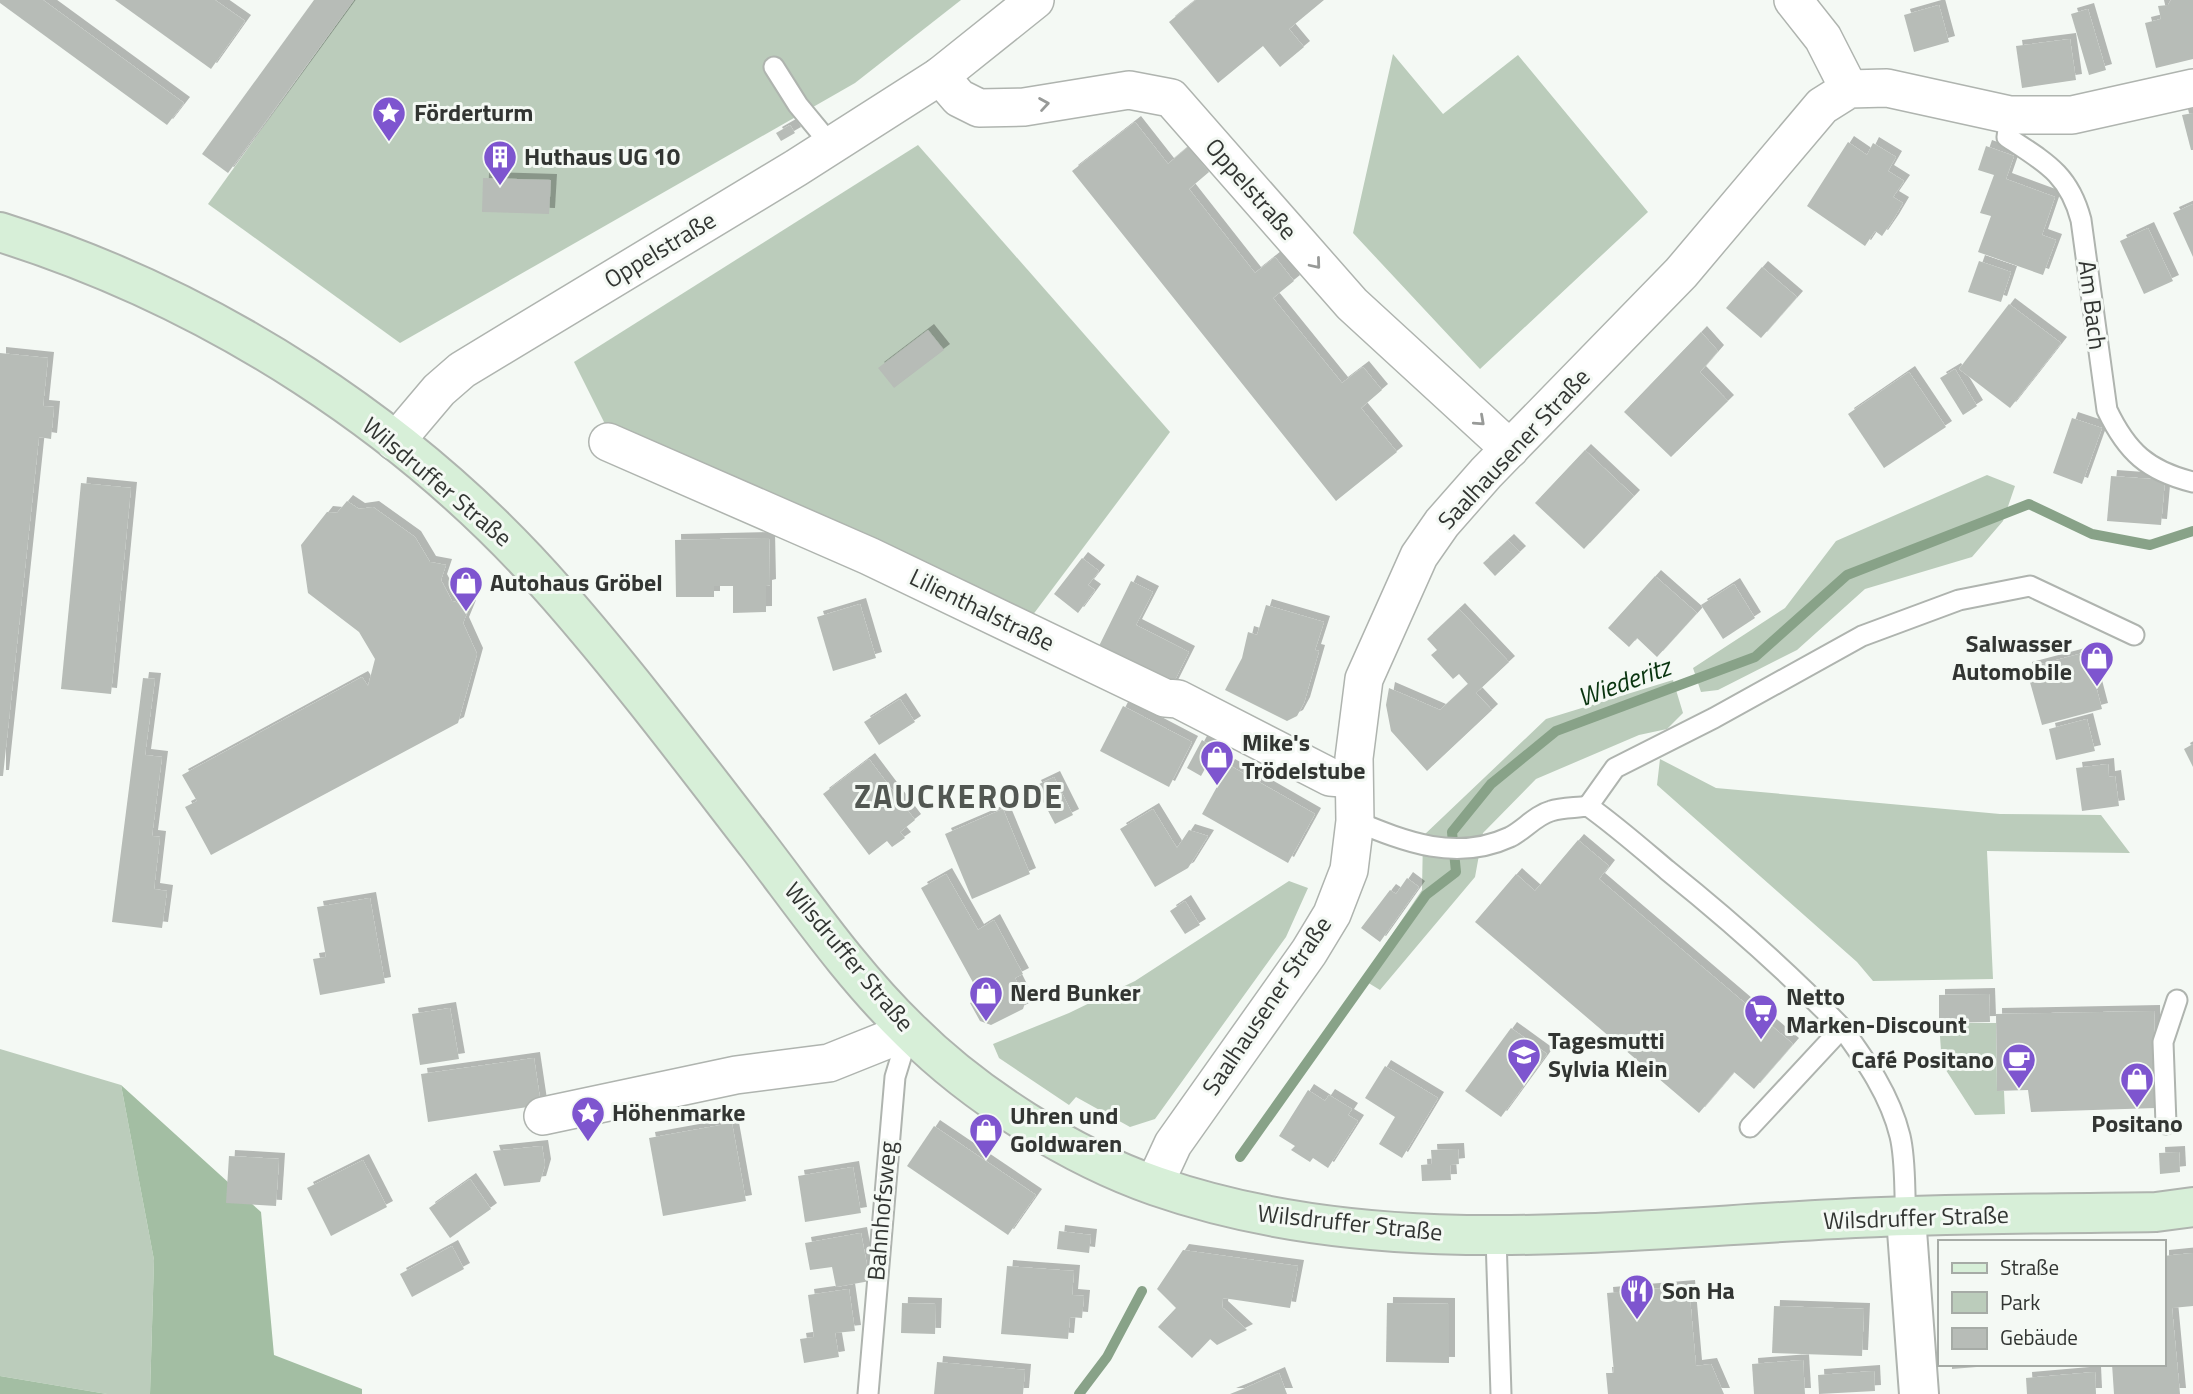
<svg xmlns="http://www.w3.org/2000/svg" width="2193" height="1394" viewBox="0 0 2193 1394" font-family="'Titillium Web',sans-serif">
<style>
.green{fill:#bcb}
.forest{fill:#a3bea3}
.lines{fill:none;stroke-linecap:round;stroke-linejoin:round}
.stream{stroke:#88a288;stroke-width:10}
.building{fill:#b7bcb7;filter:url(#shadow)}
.service-casing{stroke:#afb4af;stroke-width:23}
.minor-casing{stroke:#afb4af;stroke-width:40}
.tertiary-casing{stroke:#afb4af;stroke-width:42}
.secondary-casing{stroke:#afb4af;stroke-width:42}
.service{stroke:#fff;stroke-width:19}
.minor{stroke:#fff;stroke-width:37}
.tertiary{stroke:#fff;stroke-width:38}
.secondary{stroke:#d7efd8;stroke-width:38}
.oneway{stroke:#989a98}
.labels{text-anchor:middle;stroke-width:6;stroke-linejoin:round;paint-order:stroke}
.poi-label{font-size:24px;font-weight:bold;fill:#323532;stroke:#f4f9f4;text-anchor:start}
.street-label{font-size:24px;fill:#323532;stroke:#f4f9f4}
.water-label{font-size:26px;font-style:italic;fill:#09340f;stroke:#f4f9f4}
.district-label{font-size:32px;font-weight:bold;letter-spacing:2px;fill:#525752;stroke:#f4f9f4}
</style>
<defs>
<filter id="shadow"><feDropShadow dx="6" dy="-6" stdDeviation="0" flood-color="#0004"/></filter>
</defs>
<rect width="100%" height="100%" fill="#f4f9f4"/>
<g class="green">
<polygon points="354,0 961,0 855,83 400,343 208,204"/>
<polygon points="1393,54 1443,114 1518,55 1648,212 1480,369 1353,233"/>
<polygon points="918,145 1170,432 1029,620 606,426 574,362"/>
<polygon points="1987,475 2015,486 2003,521 1972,557 1865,589 1797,650 1718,690 1701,692 1693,668 1785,608 1836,541"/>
<polygon points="1673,680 1683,713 1667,729 1639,735 1536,779 1483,833 1475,877 1380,990 1362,979 1422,890 1423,836 1546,719"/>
<polygon points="1660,759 1716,788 2000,814 2101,815 2130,853 1987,851 1993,979 1873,981 1857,962 1657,785"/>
<polygon points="1289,881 1308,888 1286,937 1155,1119 1130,1127 1076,1097 1069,1105 999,1058 993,1044 1069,1013 1135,981"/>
<polygon points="1939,1023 1996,1023 1997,1090 2004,1091 2005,1114 1975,1115 1942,1064"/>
<polygon points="0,1049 121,1085 154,1260 150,1394 107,1394 0,1376"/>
</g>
<g class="forest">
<polygon points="121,1085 261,1212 274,1355 362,1389 362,1394 150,1394 154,1260"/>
<polygon points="0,1376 107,1394 0,1394"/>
</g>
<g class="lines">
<g class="stream">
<polyline points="1240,1157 1426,895 1456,872 1452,832 1491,784 1556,731 1755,657 1847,575 2029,504 2092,534 2150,545 2193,531"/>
<polyline points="1079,1394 1107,1357 1142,1291"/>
</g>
</g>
<g class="building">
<polygon points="0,0 43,0 184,103 167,125 0,3"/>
<polygon points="115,0 215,0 245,21 211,69"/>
<polygon points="314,0 354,0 228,173 202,154"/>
<polygon points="1196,0 1324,0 1289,29 1304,47 1280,67 1263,46 1218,83 1169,22"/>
<polygon points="2171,0 2193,0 2193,59 2156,68 2145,23 2161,19 2158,6 2168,5"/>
<polygon points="1939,5 1949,42 1914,52 1904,15"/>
<polygon points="2088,9 2106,70 2089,75 2071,14"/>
<polygon points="2070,39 2076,80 2022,88 2016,46"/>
<polygon points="2193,113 2193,150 2191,150 2182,115"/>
<polygon points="1135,122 1168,164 1188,147 1209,172 1189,189 1255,273 1275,257 1294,281 1273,298 1342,383 1363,367 1382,390 1361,408 1397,452 1336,501 1072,171"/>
<polygon points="790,125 795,133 781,141 776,133"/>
<polygon points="1848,142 1867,155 1873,143 1896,157 1888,171 1904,181 1893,197 1903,203 1893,220 1882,236 1875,231 1865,246 1807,206"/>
<polygon points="1986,146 2014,156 2006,179 2055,197 2042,235 2056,240 2043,275 1978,252 1991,216 1980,213 1994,175 1978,170"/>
<polygon points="483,178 551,180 549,214 482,212"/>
<polygon points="2193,204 2193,257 2173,213"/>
<polygon points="2148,228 2173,281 2144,294 2120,241"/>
<polygon points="1979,261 2011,272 2001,302 1968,292"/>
<polygon points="1762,267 1797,297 1761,338 1726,308"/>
<polygon points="2009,304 2061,343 2010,408 1959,369"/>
<polygon points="928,330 944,350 894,388 878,368"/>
<polygon points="1701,332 1718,351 1700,372 1728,401 1671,457 1624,412"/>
<polygon points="0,353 48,358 43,406 54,407 51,439 39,437 3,776 0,776"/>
<polygon points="1955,369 1977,406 1963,415 1940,378"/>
<polygon points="1909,372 1946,427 1884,468 1848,414"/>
<polygon points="2072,418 2102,428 2082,484 2053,473"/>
<polygon points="1585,450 1634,496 1584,549 1535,503"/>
<polygon points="2111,476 2165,480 2161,525 2107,521"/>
<polygon points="81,483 131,488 111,694 61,689"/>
<polygon points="347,501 359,509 373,507 415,537 430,562 446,565 441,580 452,601 470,606 463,623 477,654 458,723 211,855 185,807 197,801 182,775 362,677 368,686 375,659 359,632 308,593 301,545 327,512 337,513"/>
<polygon points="769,538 770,585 766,586 766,612 733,613 733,586 714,586 714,597 676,597 675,540"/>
<polygon points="1508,540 1520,552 1495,576 1483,563"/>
<polygon points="1082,558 1099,571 1088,585 1095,590 1078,613 1054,594"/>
<polygon points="1655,576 1697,613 1657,657 1637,638 1629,647 1608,628"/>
<polygon points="1131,581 1153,592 1136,625 1189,652 1172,686 1098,648"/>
<polygon points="1734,584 1755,618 1723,639 1701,605"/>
<polygon points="860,604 876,658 833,671 817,617"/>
<polygon points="1266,605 1324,622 1315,650 1319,651 1304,703 1297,716 1287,721 1225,690 1242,658 1248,632 1257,635"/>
<polygon points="1459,609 1509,662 1476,693 1492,710 1427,771 1391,731 1386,705 1389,688 1440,710 1468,684 1459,674 1453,679 1431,655 1437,650 1427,639"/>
<polygon points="2083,653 2087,669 2091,667 2102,709 2042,725 2026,668"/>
<polygon points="143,678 155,679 145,755 162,757 152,836 160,837 154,889 167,891 162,928 112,922"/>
<polygon points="900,699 915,722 879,745 864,722"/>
<polygon points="1123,706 1192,742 1169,787 1100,751"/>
<polygon points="2087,719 2095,751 2056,760 2049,729"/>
<polygon points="1202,740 1216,749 1201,776 1187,768"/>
<polygon points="2193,744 2193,767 2184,749"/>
<polygon points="869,759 915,820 900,832 905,838 892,847 887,841 869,855 823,794"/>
<polygon points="2108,764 2109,777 2115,776 2119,806 2082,811 2076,768"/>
<polygon points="1229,765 1315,814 1288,863 1202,814"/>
<polygon points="1054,777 1073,815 1055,824 1035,786"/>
<polygon points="1003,809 1030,874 972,899 945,834"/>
<polygon points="1153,809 1177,848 1189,830 1208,836 1188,868 1155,887 1120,829"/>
<polygon points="1578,840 1609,866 1599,879 1793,1044 1754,1089 1734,1072 1699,1113 1475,922 1516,874 1535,891"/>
<polygon points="946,874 978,930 994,920 1023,974 1015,978 1026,1000 1023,1009 991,1025 980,1021 970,1003 981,997 921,888"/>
<polygon points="1407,878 1419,887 1380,942 1361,928 1390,890 1396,894"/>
<polygon points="370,898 385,983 320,995 313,959 326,957 317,907"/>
<polygon points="1185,901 1200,925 1185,934 1170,911"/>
<polygon points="1989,994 1990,1022 1939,1023 1939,995"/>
<polygon points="450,1008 459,1059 420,1065 412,1014"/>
<polygon points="2154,1011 2156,1108 2031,1112 2028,1090 1997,1091 1996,1014"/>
<polygon points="1511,1028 1547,1054 1501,1117 1465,1091"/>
<polygon points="534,1058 541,1105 428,1122 421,1074"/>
<polygon points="1385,1066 1438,1098 1402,1158 1379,1144 1395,1117 1365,1098"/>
<polygon points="1308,1090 1325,1101 1329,1095 1352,1109 1348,1115 1358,1121 1328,1168 1313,1158 1310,1162 1291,1150 1295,1146 1279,1136"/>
<polygon points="732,1123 746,1201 663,1216 649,1138"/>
<polygon points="934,1126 1036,1195 1008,1235 907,1166"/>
<polygon points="542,1146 545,1165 540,1182 504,1186 493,1151"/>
<polygon points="1458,1149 1459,1164 1450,1165 1451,1180 1422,1181 1421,1165 1432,1164 1431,1150"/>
<polygon points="2179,1152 2180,1172 2160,1174 2159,1153"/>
<polygon points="229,1156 279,1159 276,1206 226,1203"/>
<polygon points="363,1160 387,1207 331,1236 307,1188"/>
<polygon points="853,1167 861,1213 805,1222 798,1176"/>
<polygon points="470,1179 491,1209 450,1238 429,1208"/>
<polygon points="1059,1231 1091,1235 1089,1253 1057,1249"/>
<polygon points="861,1233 870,1281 836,1287 832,1267 810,1270 805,1243"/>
<polygon points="452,1246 464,1269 412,1297 400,1274"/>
<polygon points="1183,1250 1298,1266 1290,1308 1223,1298 1222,1307 1247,1330 1217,1345 1210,1339 1192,1358 1158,1327 1176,1308 1157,1289"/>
<polygon points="2193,1253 2193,1306 2172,1308 2180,1394 2114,1394 2112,1364 2163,1364 2163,1256"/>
<polygon points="1007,1266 1074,1271 1072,1295 1084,1296 1082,1318 1070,1317 1068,1339 1001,1334"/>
<polygon points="1689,1286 1696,1366 1711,1364 1724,1394 1608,1394 1606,1373 1614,1373 1607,1293"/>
<polygon points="849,1289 855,1331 835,1333 839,1357 804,1363 800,1339 814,1337 808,1295"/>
<polygon points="902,1303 936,1304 935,1334 901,1333"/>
<polygon points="1387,1303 1449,1304 1449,1363 1386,1362"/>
<polygon points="1774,1306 1864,1309 1862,1356 1772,1353"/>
<polygon points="1803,1360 1805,1394 1754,1394 1752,1364"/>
<polygon points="937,1362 1025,1370 1023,1394 934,1394"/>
<polygon points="1952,1364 1989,1364 1989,1366 1952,1369"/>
<polygon points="1874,1371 1875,1391 1819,1394 1818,1375"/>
<polygon points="2095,1372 2096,1394 2027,1394 2026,1378"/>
<polygon points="1279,1373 1287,1394 1230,1394 1245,1388"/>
</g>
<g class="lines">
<g class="service-casing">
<g id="service">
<polyline points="774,67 798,105 831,145"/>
<path d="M2010,115L2007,137C2045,162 2069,174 2081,220L2107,410C2127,452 2148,471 2193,482"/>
<polyline points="1588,806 1615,768 1714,718 1862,636 1959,600 2030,586 2134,635"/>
<path d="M1355,821C1406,842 1456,862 1510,837C1524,830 1536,815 1551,811C1562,807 1576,808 1588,806C1616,826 1641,848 1667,870C1728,919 1787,971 1842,1028L1750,1127"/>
<path d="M1842,1028C1866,1061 1890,1095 1900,1136C1906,1161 1904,1191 1906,1217"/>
<polyline points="2166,1124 2163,1042 2177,1000"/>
<polyline points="1496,1237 1501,1394"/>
<polyline points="868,1394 895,1077 909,1031"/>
</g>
</g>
<g class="minor-casing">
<g id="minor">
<polyline points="1793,0 1823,38 1849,89"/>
<polyline points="940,76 959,98 979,108 1024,107 1129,90 1171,98 1352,304 1510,449"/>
<polyline points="395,442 439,390 462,370 796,168 940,76 1035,0"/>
<polyline points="608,442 869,556 1165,698 1178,699 1330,777 1353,779"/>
<polyline points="543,1116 736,1075 829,1063 909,1031"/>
<polyline points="1154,1185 1173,1144 1309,952 1332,914 1349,870 1355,821 1354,758 1364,679 1419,556 1442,523 1486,473 1681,273 1822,106 1849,89 1887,88 2010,115 2072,115 2193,88"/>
</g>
</g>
<g class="tertiary-casing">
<polyline id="tertiary" points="1906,1217 1919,1394"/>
</g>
<g class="secondary-casing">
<path id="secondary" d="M0,232C213,299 412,427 558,595C628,675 692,760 757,844C806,908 852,975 910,1031C974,1095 1070,1156 1156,1186C1375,1262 1611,1230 1837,1219C1943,1213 2050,1214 2156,1212L2193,1207"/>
</g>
<use href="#service" class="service"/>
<use href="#minor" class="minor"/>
<use href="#tertiary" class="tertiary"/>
<use href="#secondary" class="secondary"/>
</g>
<defs><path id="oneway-chevron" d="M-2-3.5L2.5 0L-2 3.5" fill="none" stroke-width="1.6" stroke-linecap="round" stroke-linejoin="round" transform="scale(1.75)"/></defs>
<g class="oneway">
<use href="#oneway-chevron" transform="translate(1044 104) rotate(-9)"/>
<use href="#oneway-chevron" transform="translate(1316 264) rotate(50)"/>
<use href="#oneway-chevron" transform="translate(1480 421) rotate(42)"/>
</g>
<defs>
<g id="sight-pin" transform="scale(1.75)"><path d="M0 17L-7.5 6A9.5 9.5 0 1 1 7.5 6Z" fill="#7e55cf" stroke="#f4f9f4"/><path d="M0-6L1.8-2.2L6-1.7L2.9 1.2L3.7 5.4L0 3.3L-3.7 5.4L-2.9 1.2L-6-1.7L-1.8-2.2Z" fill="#fff"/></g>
<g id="building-pin" transform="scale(1.75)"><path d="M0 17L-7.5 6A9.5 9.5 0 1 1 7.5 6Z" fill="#7e55cf" stroke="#f4f9f4"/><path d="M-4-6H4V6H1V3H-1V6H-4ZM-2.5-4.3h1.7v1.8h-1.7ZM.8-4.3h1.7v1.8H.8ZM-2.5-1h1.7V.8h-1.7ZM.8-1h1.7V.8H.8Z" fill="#fff"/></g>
<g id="shop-pin" transform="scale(1.75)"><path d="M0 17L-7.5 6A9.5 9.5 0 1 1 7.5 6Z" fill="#7e55cf" stroke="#f4f9f4"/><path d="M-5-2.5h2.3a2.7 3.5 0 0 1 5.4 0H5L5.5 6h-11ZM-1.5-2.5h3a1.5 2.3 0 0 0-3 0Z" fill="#fff"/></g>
<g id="supermarket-pin" transform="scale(1.75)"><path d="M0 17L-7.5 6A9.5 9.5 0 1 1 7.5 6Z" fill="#7e55cf" stroke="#f4f9f4"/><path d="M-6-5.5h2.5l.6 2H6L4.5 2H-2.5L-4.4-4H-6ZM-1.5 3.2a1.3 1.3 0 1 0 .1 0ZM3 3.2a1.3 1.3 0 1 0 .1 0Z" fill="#fff"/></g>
<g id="school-pin" transform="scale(1.75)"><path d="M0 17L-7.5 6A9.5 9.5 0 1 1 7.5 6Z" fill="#7e55cf" stroke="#f4f9f4"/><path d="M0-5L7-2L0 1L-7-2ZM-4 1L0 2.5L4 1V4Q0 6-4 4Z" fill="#fff"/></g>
<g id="cafe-pin" transform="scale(1.75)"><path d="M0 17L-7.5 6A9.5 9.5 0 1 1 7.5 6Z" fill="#7e55cf" stroke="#f4f9f4"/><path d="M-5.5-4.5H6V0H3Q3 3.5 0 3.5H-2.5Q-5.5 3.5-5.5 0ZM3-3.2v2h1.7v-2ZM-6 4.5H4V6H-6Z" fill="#fff"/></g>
<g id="restaurant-pin" transform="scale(1.75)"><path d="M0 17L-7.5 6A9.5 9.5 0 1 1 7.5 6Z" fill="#7e55cf" stroke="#f4f9f4"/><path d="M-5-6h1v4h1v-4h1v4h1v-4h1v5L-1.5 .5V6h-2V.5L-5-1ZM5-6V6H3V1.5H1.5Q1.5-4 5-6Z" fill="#fff"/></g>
</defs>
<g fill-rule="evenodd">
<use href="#sight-pin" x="389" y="113"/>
<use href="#building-pin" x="500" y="157"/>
<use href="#shop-pin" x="466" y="583"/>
<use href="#shop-pin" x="2097" y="658"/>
<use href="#shop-pin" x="1217" y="757"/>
<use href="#shop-pin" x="986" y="993"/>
<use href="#supermarket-pin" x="1761" y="1011"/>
<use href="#school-pin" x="1524" y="1055"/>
<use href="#cafe-pin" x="2019" y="1060"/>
<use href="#shop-pin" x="2137" y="1079"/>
<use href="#sight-pin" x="588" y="1113"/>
<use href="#shop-pin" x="986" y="1130"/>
<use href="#restaurant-pin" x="1637" y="1291"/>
</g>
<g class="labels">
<g class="poi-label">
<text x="414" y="121">Förderturm</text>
<text x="524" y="165">Huthaus UG 10</text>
<text x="490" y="591">Autohaus Gröbel</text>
<text x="2072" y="652" text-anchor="end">Salwasser<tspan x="2072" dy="28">Automobile</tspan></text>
<text x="1242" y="751">Mike's<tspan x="1242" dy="28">Trödelstube</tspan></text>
<text x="1010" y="1001">Nerd Bunker</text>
<text x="1786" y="1005">Netto<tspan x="1786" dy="28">Marken-Discount</tspan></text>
<text x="1548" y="1049">Tagesmutti<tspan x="1548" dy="28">Sylvia Klein</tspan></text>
<text x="1994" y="1068" text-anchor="end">Café Positano</text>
<text x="612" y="1121">Höhenmarke</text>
<text x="1010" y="1124">Uhren und<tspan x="1010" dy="28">Goldwaren</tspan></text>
<text x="2137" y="1132" text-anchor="middle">Positano</text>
<text x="1662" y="1299">Son Ha</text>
</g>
<g class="street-label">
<text transform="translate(1251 189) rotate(49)" y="8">Oppelstraße</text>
<text transform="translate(660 250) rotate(-31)" y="8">Oppelstraße</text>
<text transform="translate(2092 305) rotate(83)" y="8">Am Bach</text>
<text transform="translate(1514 449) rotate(-47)" y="8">Saalhausener Straße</text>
<text transform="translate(437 482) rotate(40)" y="8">Wilsdruffer Straße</text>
<text transform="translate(982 610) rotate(26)" y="8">Lilienthalstraße</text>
<text transform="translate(849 957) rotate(50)" y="8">Wilsdruffer Straße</text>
<text transform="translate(1267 1006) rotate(-56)" y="8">Saalhausener Straße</text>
<text transform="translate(882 1211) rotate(-85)" y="8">Bahnhofsweg</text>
<text transform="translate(1916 1218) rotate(-2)" y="8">Wilsdruffer Straße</text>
<text transform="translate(1350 1223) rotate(6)" y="8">Wilsdruffer Straße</text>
</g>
<g class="water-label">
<text transform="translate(1624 682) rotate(-20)" y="9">Wiederitz</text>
</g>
<g class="district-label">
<text x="959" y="808">ZAUCKERODE</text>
</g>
</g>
<rect x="1938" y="1240" width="228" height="126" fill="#f4f9f4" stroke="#a6aba6" stroke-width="2"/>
<rect x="1952" y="1263" width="35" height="10" fill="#d7efd8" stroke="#a6aba6" stroke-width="2"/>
<text x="2000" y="1275" font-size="21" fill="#323532">Straße</text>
<rect x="1952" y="1292" width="35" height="21" fill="#bbccbb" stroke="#a6aba6" stroke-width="2"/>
<text x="2000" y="1310" font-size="21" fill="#323532">Park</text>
<rect x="1952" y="1328" width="35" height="21" fill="#b7bcb7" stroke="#a6aba6" stroke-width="2"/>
<text x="2000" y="1345" font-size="21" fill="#323532">Gebäude</text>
</svg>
